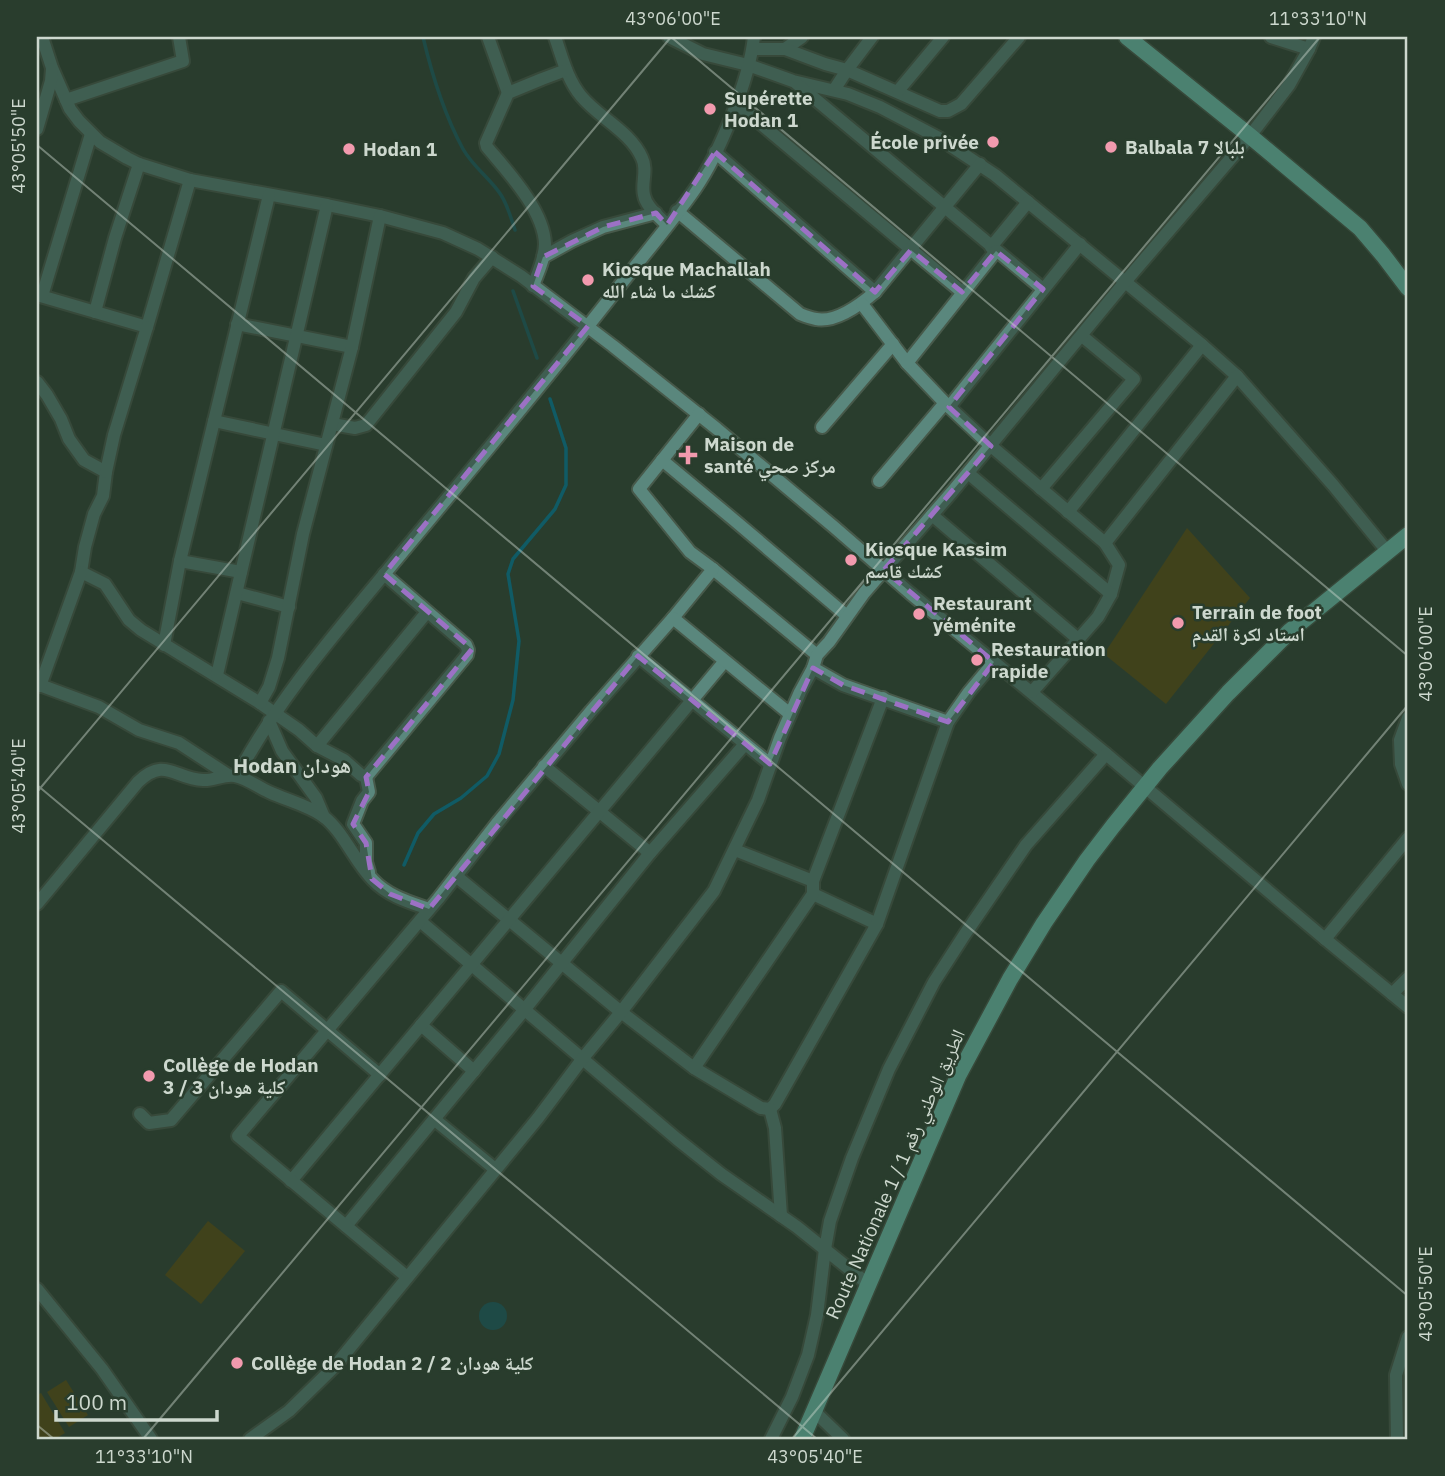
<svg xmlns="http://www.w3.org/2000/svg" width="1445" height="1476" viewBox="0 0 1445 1476" font-family="'IBM Plex Sans','Noto Naskh Arabic',sans-serif">
<style>
.green{fill:#5c4906}
.water{fill:#105b65}
.lines{fill:none;stroke-linecap:round;stroke-linejoin:round}
.stream{stroke:#105b65;stroke-width:3.5}
.minor-casing{stroke:#47594a;stroke-width:16}
.major-casing{stroke:#47594a;stroke-width:19}
.minor{stroke:#5a877d;stroke-width:12}
.major{stroke:#73d5c1;stroke-width:16}
.marked{fill:none;stroke:#9c71c5;stroke-width:5;stroke-dasharray:14 9;stroke-linejoin:round}
.ticks{fill:none;stroke:#cdd8ce;stroke-width:2;stroke-opacity:0.45}
.poi-dot{fill:#f29aae;stroke:#293d2d;stroke-width:2.5}
.labels{text-anchor:middle;stroke-width:5;stroke-linejoin:round;paint-order:stroke}
.poi-label{font-size:19px;font-weight:bold;fill:#cdd8ce;stroke:#293d2d;text-anchor:start}
.street-label{font-size:19px;fill:#cdd8ce;stroke:#293d2d}
.neighbourhood-label{font-size:21px;font-weight:bold;fill:#cdd8ce;stroke:#293d2d}
.neatline{fill:none;stroke:#cdd8ce;stroke-width:2.5}
.ticks-label{font-size:18px;text-anchor:middle;fill:#cdd8ce}
</style>
<rect width="100%" height="100%" fill="#293d2d"/>
<g class="green">
<polygon points="1187,528 1250,598 1166,704 1104,654"/>
<polygon points="208,1221 245,1251 201,1304 165,1275"/>
<polygon points="66,1380 88,1415 69,1427 47,1392"/>
<polygon points="41,1393 65,1433 55,1439 37,1439 37,1395"/>
</g>
<circle class="water" cx="493" cy="1316" r="14"/>
<g class="lines">
<g class="stream">
<path d="M423,37C432,75 444,114 463,149C473,167 490,178 501,195C508,206 511,218 515,230"/>
<polyline points="513,291 537,358"/>
<polyline points="404,865 418,833 434,814 461,798 487,776 499,754 513,700 519,641 508,574 513,559 555,509 566,485 566,448 550,399"/>
</g>
<g class="minor-casing">
<g id="minor">
<polyline points="42,37 52,68 70,109 79,121 100,142 127,158 139,164 190,180 327,205 380,216 443,233 478,249 521,276 613,346 717,429 834,527 910,593 1106,754 1325,939 1408,1007"/>
<polyline points="488,37 508,93"/>
<path d="M555,37C562,57 567,79 581,96C599,118 630,131 642,158C648,170 641,183 644,195C646,207 659,216 667,225"/>
<polyline points="669,37 703,54 748,65 793,81 848,94 880,107 939,138 995,175 1202,345 1237,376 1333,485 1387,551"/>
<polyline points="1271,37 1309,49"/>
<polyline points="753,49 785,49 802,37"/>
<polyline points="785,49 825,64 847,70 940,111 948,111 961,104 1019,37"/>
<polyline points="796,83 1043,289"/>
<polyline points="834,90 847,70 872,37"/>
<polyline points="898,91 943,37"/>
<polyline points="66,100 183,61 179,37"/>
<polyline points="736,103 962,292"/>
<polyline points="37,129 51,81 52,69"/>
<polyline points="715,152 875,292"/>
<path d="M677,211L800,314C805,316 810,318 816,319C836,323 861,304 875,292L980,164"/>
<polyline points="991,247 1028,202"/>
<polyline points="543,257 572,241 603,227 656,213"/>
<path d="M533,286C538,272 545,258 545,244C544,210 507,171 487,147L486,143L508,93L542,79L566,70"/>
<polyline points="37,295 147,327 190,180"/>
<polyline points="42,296 91,134"/>
<polyline points="862,304 907,363 945,403 991,446 1105,543 1119,565 1111,594 1098,617 1032,692"/>
<polyline points="95,312 115,238 139,164"/>
<polyline points="237,324 352,347"/>
<polyline points="907,363 996,251"/>
<polyline points="37,382 47,395 61,419 69,439 84,460 106,472 103,496 94,514 85,547 81,572 105,584 129,620 141,630 260,703 299,730 317,746 344,760 361,775 366,777 467,655 468,650 466,645 384,574"/>
<polyline points="949,407 1080,244"/>
<polyline points="214,421 326,445"/>
<polyline points="332,424 355,428 366,425 456,312 474,278 492,257"/>
<polyline points="822,427 893,344"/>
<polyline points="662,460 734,520 847,616"/>
<polyline points="106,472 114,435 147,327"/>
<polyline points="968,473 1111,594"/>
<polyline points="879,481 945,403"/>
<polyline points="1041,489 1134,379 1082,336"/>
<polyline points="1068,512 1202,345"/>
<polyline points="932,515 1078,639"/>
<polyline points="1105,543 1237,376"/>
<polyline points="180,561 241,572"/>
<polyline points="713,569 817,655"/>
<polyline points="237,593 289,607"/>
<polyline points="673,618 713,569 690,552 639,489 699,414"/>
<polyline points="164,645 180,561 269,195"/>
<polyline points="638,656 770,764"/>
<polyline points="813,668 843,685 948,722"/>
<polyline points="217,675 327,205"/>
<polyline points="37,684 99,707 139,730 179,743 228,775"/>
<polyline points="40,686 81,572"/>
<polyline points="260,703 269,687 278,658 303,534 352,347 380,216"/>
<polyline points="1408,718 1400,740 1401,764 1408,784"/>
<polyline points="269,721 282,751 316,798 324,817"/>
<polyline points="317,746 427,612"/>
<polyline points="544,766 650,853"/>
<path d="M237,776C277,701 332,637 386,572C463,479 540,388 614,293C641,258 670,225 695,189C720,153 749,80 754,37"/>
<polyline points="366,777 369,792 362,801 353,824 366,843 366,862 369,872"/>
<polyline points="735,850 813,881"/>
<polyline points="456,876 621,1012 694,1068 761,1108 770,1109"/>
<polyline points="813,894 877,924"/>
<path d="M37,904L138,782C165,756 175,779 203,780C213,781 224,774 235,776C246,778 258,787 269,792C286,800 307,805 323,816C344,832 354,861 373,880C388,896 409,902 429,909"/>
<polyline points="420,921 677,1139 721,1174 797,1227 868,1284"/>
<polyline points="1325,939 1408,838"/>
<polyline points="1392,994 1408,978"/>
<polyline points="421,1025 474,1071"/>
<polyline points="694,1068 813,894 813,881 883,698"/>
<polyline points="770,1109 775,1104 877,924 948,722 969,692 994,662"/>
<polyline points="770,1109 775,1128 781,1216"/>
<polyline points="140,1114 149,1123 171,1120 281,991 380,1075"/>
<polyline points="434,1119 495,1169"/>
<polyline points="291,1181 724,662"/>
<polyline points="346,1226 525,1009 650,853 745,744"/>
<polyline points="407,1277 238,1136 438,899 498,822 591,711 673,618 790,714"/>
<polyline points="37,1289 102,1369 151,1439"/>
<polyline points="814,1411 843,1439"/>
<polyline points="250,1439 289,1411 335,1366 538,1118 583,1058 621,1012 714,891 758,800 780,738 800,692 813,668 817,655 829,642 864,593 952,492 1125,282 1250,136 1289,85 1309,49 1314,37"/>
<polyline points="771,1439 792,1397 808,1355 817,1315 825,1249 830,1221 852,1158 889,1069 934,982 965,934 1026,845 1106,754"/>
<polyline points="1397,1439 1396,1375 1408,1337"/>
</g>
</g>
<g class="major-casing">
<g id="major">
<polyline points="1127,37 1250,136 1360,228 1383,255 1408,288"/>
<polyline points="802,1439 958,1076 1010,979 1044,923 1087,860 1113,826 1160,768 1228,693 1290,631 1408,535"/>
</g>
</g>
<use href="#minor" class="minor"/>
<use href="#major" class="major"/>
</g>
<path d="M0 0H1445V1476H0ZM715,152L875,292L911,250L962,292L996,251L1043,289L949,407L991,446L884,570L994,662L948,722L843,685L813,668L770,764L638,656L429,909L390,894L372,879L366,843L353,824L369,792L366,777L472,649L384,574L588,326L533,286L543,257L603,227L656,213L667,225Z" fill="#293d2d" fill-opacity=".55" fill-rule="evenodd"/>
<path class="marked" d="M715,152L875,292L911,250L962,292L996,251L1043,289L949,407L991,446L884,570L994,662L948,722L843,685L813,668L770,764L638,656L429,909L390,894L372,879L366,843L353,824L369,792L366,777L472,649L384,574L588,326L533,286L543,257L603,227L656,213L667,225Z"/>
<path class="ticks" d="M671,37L1408,656M37,145L1408,1296M37,785L817,1439M37,792L671,37M37,1425L54,1439M143,1439L1320,37M792,1439L1408,705"/>
<g class="poi-dot">
<circle cx="710" cy="109" r="7"/>
<circle cx="993" cy="142" r="7"/>
<circle cx="1111" cy="147" r="7"/>
<circle cx="349" cy="149" r="7"/>
<circle cx="588" cy="280" r="7"/>
<path d="M684.5 444.5h7v7h7v7h-7v7h-7v-7h-7v-7h7z"/>
<circle cx="851" cy="560" r="7"/>
<circle cx="919" cy="614" r="7"/>
<circle cx="1178" cy="623" r="7"/>
<circle cx="977" cy="660" r="7"/>
<circle cx="149" cy="1076" r="7"/>
<circle cx="237" cy="1363" r="7"/>
</g>
<g class="labels">
<g class="poi-label">
<text x="724" y="105">Supérette<tspan x="724" dy="22">Hodan 1</tspan></text>
<text x="979" y="149" text-anchor="end">École privée</text>
<text x="1125" y="154">Balbala 7 بلبالا</text>
<text x="363" y="156">Hodan 1</text>
<text x="602" y="276">Kiosque Machallah<tspan x="602" dy="22">كشك ما شاء الله</tspan></text>
<text x="704" y="451">Maison de<tspan x="704" dy="22">santé مركز صحي</tspan></text>
<text x="865" y="556">Kiosque Kassim<tspan x="865" dy="22">كشك قاسم</tspan></text>
<text x="933" y="610">Restaurant<tspan x="933" dy="22">yéménite</tspan></text>
<text x="1192" y="619">Terrain de foot<tspan x="1192" dy="22">استاد لكرة القدم</tspan></text>
<text x="991" y="656">Restauration<tspan x="991" dy="22">rapide</tspan></text>
<text x="163" y="1072">Collège de Hodan<tspan x="163" dy="22">3 / كلية هودان 3</tspan></text>
<text x="251" y="1370">Collège de Hodan 2 / كلية هودان 2</text>
</g>
<g class="street-label">
<text transform="translate(895 1174) rotate(-66)" y="7">Route Nationale 1 / الطريق الوطني رقم 1</text>
</g>
<g class="neighbourhood-label">
<text x="292" y="773">Hodan هودان</text>
</g>
</g>
<rect width="1445" height="1476" fill="none" stroke="#293d2d" stroke-width="77"/>
<path d="M56 1410v10h161v-10" fill="none" stroke="#cdd8ce" stroke-width="3.5"/>
<text x="66" y="1410" font-size="21" fill="#cdd8ce" stroke="#293d2d" stroke-width="5" paint-order="stroke">100 m</text>
<rect x="38" y="38" width="1368" height="1400" class="neatline"/>
<g class="ticks-label">
<text x="673" y="25">43°06'00"E</text>
<text x="1318" y="25">11°33'10"N</text>
<text transform="translate(19 146) rotate(-90)" y="6">43°05'50"E</text>
<text transform="translate(1426 654) rotate(-90)" y="6">43°06'00"E</text>
<text transform="translate(19 786) rotate(-90)" y="6">43°05'40"E</text>
<text transform="translate(1426 1294) rotate(-90)" y="6">43°05'50"E</text>
<text x="144" y="1463">11°33'10"N</text>
<text x="815" y="1463">43°05'40"E</text>
</g>
</svg>
